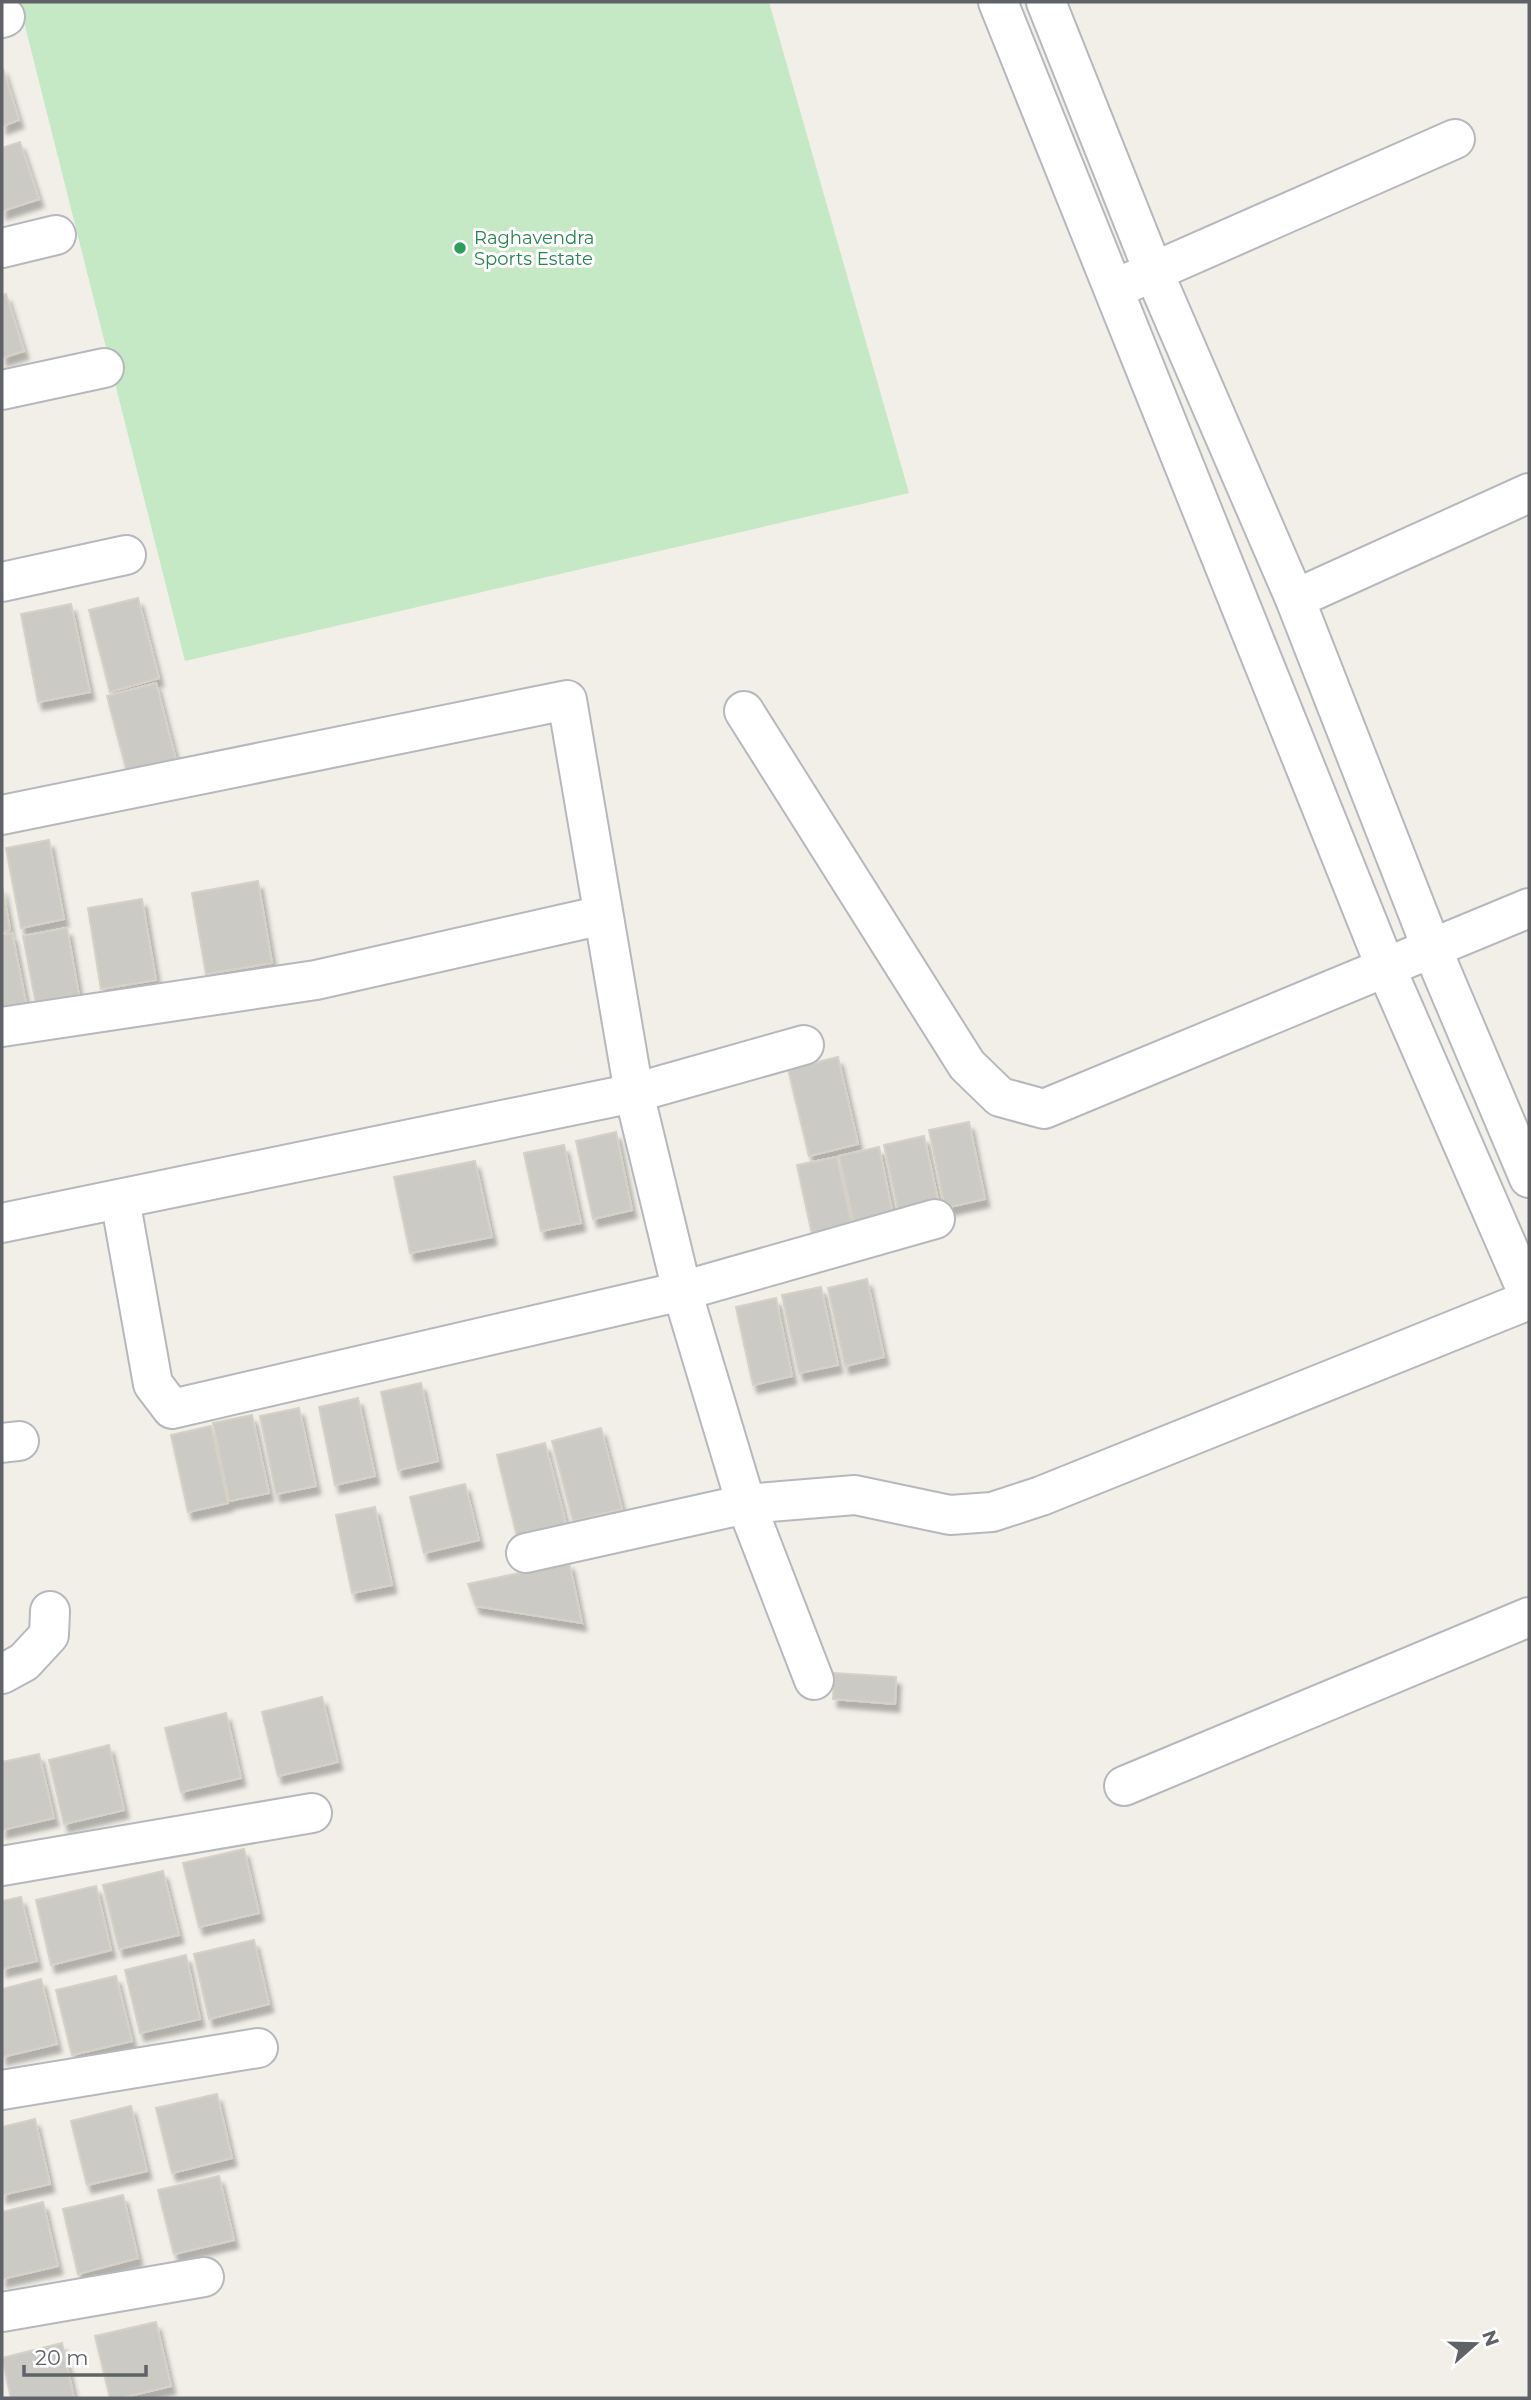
<svg xmlns="http://www.w3.org/2000/svg" width="1531" height="2400" viewBox="0 0 1531 2400" font-family="Montserrat,sans-serif">
<style>
.green{fill:#c5e8c5}
.building{fill:#cccac5;stroke:#d6d1c6;stroke-width:2;filter:url(#shadow)}
.lines{fill:none;stroke-linecap:round;stroke-linejoin:round}
.street-casing{stroke:#b5b8bc;stroke-width:42}
.street{stroke:#fff;stroke-width:38}
.leisure-dot{fill:#2e9e5b;stroke:#fff;stroke-width:2.5}
.labels{text-anchor:middle;stroke-width:6;stroke-linejoin:round;paint-order:stroke}
.leisure-label{font-size:18px;fill:#27864d;stroke:#fff;text-anchor:start}
</style>
<defs>
<filter id="shadow"><feDropShadow dx="4.5" dy="8" stdDeviation="2" flood-color="#0004"/></filter>
</defs>
<rect width="100%" height="100%" fill="#f1efe8"/>
<polygon class="green" points="19,2 769,2 909,493 185,661"/>
<g class="building">
<polygon points="2,66 19,120 2,126"/>
<polygon points="20,142 39,199 2,211 2,148"/>
<polygon points="6,294 24,351 2,358 2,296"/>
<polygon points="138,598 159,678 110,692 89,610"/>
<polygon points="71,604 90,692 38,702 21,614"/>
<polygon points="156,683 177,764 128,776 107,696"/>
<polygon points="49,840 64,919 21,928 6,848"/>
<polygon points="258,881 272,963 206,974 192,893"/>
<polygon points="2,886 10,930 2,932"/>
<polygon points="142,899 156,980 101,989 88,908"/>
<polygon points="67,928 81,1007 38,1015 23,936"/>
<polygon points="12,933 28,1013 2,1018 2,935"/>
<polygon points="838,1057 858,1144 809,1156 788,1069"/>
<polygon points="969,1122 985,1199 945,1208 929,1130"/>
<polygon points="616,1132 632,1210 593,1219 576,1141"/>
<polygon points="924,1136 941,1214 901,1223 884,1145"/>
<polygon points="564,1145 581,1223 541,1231 524,1153"/>
<polygon points="879,1147 895,1225 856,1233 839,1156"/>
<polygon points="837,1157 854,1235 814,1243 797,1165"/>
<polygon points="475,1161 492,1237 410,1253 394,1177"/>
<polygon points="867,1279 884,1357 845,1366 828,1288"/>
<polygon points="821,1287 838,1365 799,1373 782,1295"/>
<polygon points="776,1298 792,1376 753,1385 736,1307"/>
<polygon points="421,1383 438,1461 398,1470 381,1392"/>
<polygon points="358,1398 375,1476 335,1485 319,1407"/>
<polygon points="299,1408 316,1486 276,1494 260,1416"/>
<polygon points="252,1415 269,1493 229,1501 213,1423"/>
<polygon points="211,1426 228,1503 188,1512 171,1435"/>
<polygon points="601,1428 622,1509 573,1521 552,1441"/>
<polygon points="545,1443 566,1524 517,1536 497,1455"/>
<polygon points="465,1484 479,1540 424,1553 410,1497"/>
<polygon points="375,1507 392,1585 352,1593 336,1515"/>
<polygon points="569,1562 582,1623 476,1606 468,1584"/>
<polygon points="834,1673 896,1677 895,1704 833,1699"/>
<polygon points="322,1697 338,1762 278,1776 262,1712"/>
<polygon points="226,1713 241,1778 181,1792 165,1728"/>
<polygon points="109,1745 124,1810 64,1824 49,1760"/>
<polygon points="39,1754 54,1818 2,1830 2,1762"/>
<polygon points="244,1849 259,1913 199,1927 183,1863"/>
<polygon points="163,1871 179,1935 119,1949 103,1885"/>
<polygon points="96,1886 111,1950 51,1965 36,1900"/>
<polygon points="21,1897 37,1961 2,1969 2,1901"/>
<polygon points="254,1940 269,2004 209,2019 194,1954"/>
<polygon points="186,1955 200,2019 140,2033 125,1970"/>
<polygon points="116,1976 132,2041 72,2055 56,1990"/>
<polygon points="41,1979 57,2044 2,2057 2,1989"/>
<polygon points="217,2094 232,2158 172,2173 156,2108"/>
<polygon points="131,2106 147,2171 87,2185 71,2121"/>
<polygon points="35,2119 50,2184 2,2195 2,2127"/>
<polygon points="219,2176 234,2240 174,2254 158,2190"/>
<polygon points="123,2195 138,2258 78,2274 63,2209"/>
<polygon points="43,2202 58,2266 2,2279 2,2212"/>
<polygon points="156,2322 171,2386 121,2398 110,2398 95,2336"/>
<polygon points="62,2343 74,2398 11,2398 2,2358"/>
</g>
<g class="lines">
<g class="street-casing">
<g id="street">
<polyline points="998,2 1386,968 1529,1296"/>
<polyline points="1046,2 1154,273 1295,599 1432,949 1529,1178"/>
<polyline points="2,18 5,17"/>
<polyline points="2,248 56,235"/>
<polyline points="1130,282 1455,139"/>
<polyline points="2,390 104,368"/>
<polyline points="2,582 126,555"/>
<polyline points="1295,599 1529,493"/>
<polyline points="744,711 967,1065 1000,1097 1044,1109 1529,908"/>
<polyline points="2,815 567,700 634,1093 682,1291 746,1504 814,1680"/>
<polyline points="2,1027 316,980 603,915"/>
<polyline points="120,1199 153,1384 172,1409 682,1291 935,1219"/>
<polyline points="2,1223 634,1093 804,1045"/>
<polyline points="2,1443 19,1441"/>
<polyline points="526,1553 746,1504 855,1495 950,1515 992,1512 1041,1496 1529,1300"/>
<polyline points="2,1674 24,1662 49,1635 50,1611"/>
<polyline points="1124,1786 1529,1617"/>
<polyline points="2,1866 312,1813"/>
<polyline points="2,2090 258,2048"/>
<polyline points="2,2312 204,2277"/>
</g>
</g>
<use href="#street" class="street"/>
</g>
<circle class="leisure-dot" cx="460" cy="248" r="7"/>
<g class="labels">
<g class="leisure-label">
<text x="474" y="244">Raghavendra<tspan x="474" dy="21">Sports Estate</tspan></text>
</g>
</g>
<rect width="1531" height="2400" fill="none" stroke="#5f6368" stroke-width="7"/>
<g transform="translate(1475 2344) rotate(70)" stroke="#ffffff" stroke-width="5" paint-order="stroke">
<path d="M0-5L12 26L0 18L-12 26Z" fill="#5f6368"/>
<text y="-10" font-size="19" font-weight="bold" text-anchor="middle" fill="#5f6368">N</text>
</g>
<path d="M24 2365v10h122v-10" fill="none" stroke="#5f6368" stroke-width="3.5"/>
<text x="35" y="2365" font-size="21" fill="#5f6368" stroke="#ffffff" stroke-width="5" paint-order="stroke">20 m</text>
</svg>
